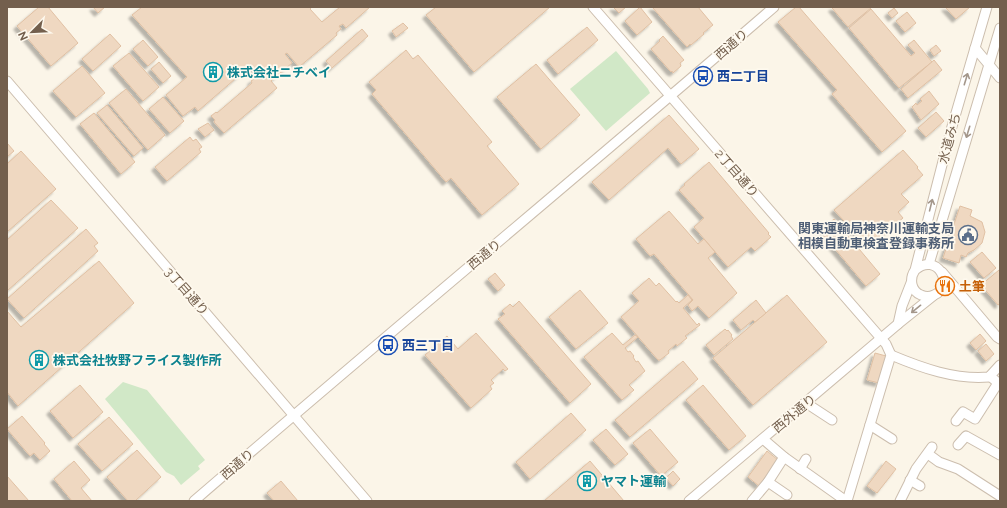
<svg xmlns="http://www.w3.org/2000/svg" width="1007" height="508" viewBox="0 0 1007 508" font-family="Raleway,'Noto Sans JP',sans-serif">
<style>
.green{fill:#d1e8c7}
.building{fill:#efd8c1;stroke:#e0c0a3;filter:url(#shadow)}
.lines{fill:none;stroke-linecap:round;stroke-linejoin:round}
.minor-casing{stroke:#ccbeae;stroke-width:11}
.minor{stroke:#fff;stroke-width:9}
.oneway{stroke:#a4978b}
.labels{text-anchor:middle;stroke-width:3.5;stroke-linejoin:round;paint-order:stroke}
.street-label{font-size:13px;fill:#735f4d;stroke:#fef9ee}
.culture-label{font-size:13px;font-weight:bold;fill:#0d838f;stroke:#fef9ee;text-anchor:start}
.transit-label{font-size:13px;font-weight:bold;fill:#164399;stroke:#fef9ee;text-anchor:start}
.service-label{font-size:13px;font-weight:bold;fill:#4e5e75;stroke:#fef9ee;text-anchor:end}
.food-label{font-size:13px;font-weight:bold;fill:#c56008;stroke:#fef9ee;text-anchor:start}
</style>
<defs>
<filter id="shadow"><feDropShadow dx="-3.5" dy="3.5" stdDeviation="1" flood-color="#0004"/></filter>
</defs>
<rect width="100%" height="100%" fill="#fbf5e8"/>
<g class="green">
<polygon points="616,51 648,89 650,93 606,131 570,89"/>
<polygon points="123,382 147,390 205,460 198,466 200,469 181,485 174,476 166,472 105,399"/>
</g>
<g class="building">
<polygon points="39,7 48,7 78,43 51,66 17,26"/>
<polygon points="93,7 105,7 98,13"/>
<polygon points="142,7 312,7 310,9 322,22 340,7 370,7 346,28 343,24 339,26 341,29 336,33 337,35 299,67 287,53 285,54 292,63 271,81 277,88 224,133 214,122 215,120 211,116 216,112 217,113 252,83 251,81 259,76 250,66 198,111 195,107 183,116 166,95 187,77 132,15"/>
<polygon points="436,7 550,7 474,72 426,15"/>
<polygon points="613,7 626,7 619,13"/>
<polygon points="640,7 652,22 637,35 625,21"/>
<polygon points="652,7 698,7 713,25 703,33 704,34 691,45 690,44 687,47"/>
<polygon points="796,7 799,7 906,131 882,152 832,94 837,90 778,22"/>
<polygon points="833,7 869,7 871,8 848,27 832,8"/>
<polygon points="945,7 970,7 956,19"/>
<polygon points="894,8 898,13 892,18 888,13"/>
<polygon points="871,9 911,56 915,53 908,45 914,40 932,62 899,88 849,28"/>
<polygon points="907,12 916,23 905,32 896,21"/>
<polygon points="403,23 408,28 396,37 392,31"/>
<polygon points="587,27 598,40 558,74 547,60"/>
<polygon points="362,29 368,36 332,68 326,61"/>
<polygon points="110,34 121,46 93,71 82,59"/>
<polygon points="663,36 684,60 680,63 681,66 673,73 672,71 671,72 651,49 660,41 659,40"/>
<polygon points="143,40 158,57 148,66 133,49"/>
<polygon points="936,45 941,51 934,56 930,50"/>
<polygon points="406,50 413,59 418,55 492,142 487,146 519,184 482,215 451,178 446,182 372,94 376,90 369,82"/>
<polygon points="129,53 159,87 143,101 113,66"/>
<polygon points="934,60 942,70 908,98 901,89"/>
<polygon points="159,62 171,76 163,83 151,69"/>
<polygon points="536,64 580,115 541,149 497,97"/>
<polygon points="82,66 105,93 76,117 53,91"/>
<polygon points="126,89 165,135 148,150 109,103"/>
<polygon points="929,91 939,104 921,120 912,107 916,103 917,105 922,101 920,99"/>
<polygon points="163,97 184,121 170,133 149,109"/>
<polygon points="107,105 143,148 134,156 97,113"/>
<polygon points="936,112 944,121 926,137 918,128"/>
<polygon points="94,113 135,162 121,174 80,124"/>
<polygon points="669,115 699,149 681,164 668,148 609,200 592,182"/>
<polygon points="208,123 214,130 205,137 198,129"/>
<polygon points="190,137 193,141 196,139 202,147 199,149 201,152 167,181 155,167"/>
<polygon points="7,143 14,151 7,157"/>
<polygon points="903,150 918,167 917,168 923,175 901,194 909,202 898,212 903,218 872,245 867,239 863,242 834,210"/>
<polygon points="21,151 56,189 7,232 7,164"/>
<polygon points="709,162 769,233 768,234 771,237 755,251 751,247 728,267 694,227 704,218 679,190 685,185 684,184"/>
<polygon points="51,200 78,228 7,291 7,240"/>
<polygon points="960,206 972,210 970,216 982,222 985,232 982,243 974,250 968,253 966,257 961,255 959,263 943,258"/>
<polygon points="669,211 698,244 704,239 715,252 708,258 737,293 709,318 698,306 692,311 688,305 693,300 654,254 650,256 636,239"/>
<polygon points="834,219 880,274 866,286 820,231"/>
<polygon points="86,229 98,243 94,246 98,251 24,318 7,299"/>
<polygon points="982,252 996,268 984,278 970,262"/>
<polygon points="99,261 134,303 18,406 7,392 7,311 21,327"/>
<polygon points="999,270 1000,272 1000,304 998,305 981,285"/>
<polygon points="495,273 505,285 498,291 488,279"/>
<polygon points="649,278 656,286 659,283 676,302 677,301 679,303 688,295 692,300 683,308 697,325 699,323 700,325 685,336 687,338 677,346 676,344 668,351 669,353 660,360 658,360 621,317 639,301 632,293"/>
<polygon points="580,290 608,323 576,349 549,317"/>
<polygon points="787,295 827,342 753,405 713,358"/>
<polygon points="756,300 766,313 755,322 753,320 741,330 733,320"/>
<polygon points="519,301 591,384 570,403 498,319 505,314 502,311 510,304 513,307"/>
<polygon points="725,329 727,331 728,330 732,335 731,336 733,339 714,355 706,345"/>
<polygon points="476,333 508,369 505,371 503,369 491,380 494,383 490,386 492,389 471,408 425,355 447,336 458,349"/>
<polygon points="612,333 623,345 635,335 638,337 625,348 628,352 630,351 634,356 633,357 636,362 638,361 645,371 629,385 634,390 622,400 584,357"/>
<polygon points="980,334 986,341 976,350 970,343"/>
<polygon points="986,344 994,354 986,361 978,351"/>
<polygon points="875,353 886,356 879,383 867,380"/>
<polygon points="683,361 698,379 630,437 615,420"/>
<polygon points="80,385 103,412 73,438 50,411"/>
<polygon points="703,385 746,436 729,450 686,400"/>
<polygon points="571,413 586,430 530,479 516,462"/>
<polygon points="22,416 45,443 44,444 50,451 40,460 34,453 30,456 7,429"/>
<polygon points="109,417 133,444 102,471 78,444"/>
<polygon points="606,429 628,454 615,465 593,440"/>
<polygon points="650,429 678,462 661,476 633,443"/>
<polygon points="137,450 161,477 135,501 128,501 107,477"/>
<polygon points="767,451 778,460 759,486 748,477"/>
<polygon points="74,461 90,480 81,488 92,501 72,501 54,479"/>
<polygon points="590,461 624,501 544,501"/>
<polygon points="886,461 896,469 877,493 867,486"/>
<polygon points="673,471 680,479 673,486 666,478"/>
<polygon points="7,476 29,501 7,501"/>
<polygon points="281,481 298,501 274,501 267,493"/>
</g>
<g class="lines">
<g class="minor-casing">
<g id="minor">
<polyline points="593,7 886,344 891,355 847,501"/>
<polyline points="975,48 1000,78"/>
<polyline points="7,81 367,501"/>
<polyline points="929,264 1000,28"/>
<path d="M915,270C937,251 956,286 934,295C930,297 925,297 921,295C911,291 909,279 915,270L951,130L987,7"/>
<polyline points="942,272 997,337 1000,339"/>
<polyline points="898,324 902,306 911,283"/>
<path d="M891,355C922,368 955,380 989,377L1000,365"/>
<polyline points="806,403 832,420"/>
<polyline points="956,421 963,412 975,419 998,383 990,376"/>
<polyline points="870,425 892,439"/>
<polyline points="763,439 784,457 846,501"/>
<polyline points="958,445 966,436 1000,455"/>
<polyline points="928,454 939,462 958,469 1000,496"/>
<polyline points="800,469 806,459"/>
<polyline points="910,480 920,486"/>
<polyline points="768,482 787,495"/>
<path d="M194,501C386,335 582,173 774,7"/>
<polyline points="689,501 898,324 933,296"/>
<polyline points="752,501 768,482 784,457"/>
<polyline points="900,501 916,469 932,447"/>
</g>
</g>
<use href="#minor" class="minor"/>
</g>
<defs><path id="oneway-shaft" d="M-6 0H5M1.5-3L5.5 0L1.5 3" fill="none" stroke-width="1.6" stroke-linecap="round" stroke-linejoin="round"/></defs>
<g class="oneway">
<use href="#oneway-shaft" transform="translate(966 79) rotate(-73)"/>
<use href="#oneway-shaft" transform="translate(968 132) rotate(107)"/>
<use href="#oneway-shaft" transform="translate(931 205) rotate(-76)"/>
<use href="#oneway-shaft" transform="translate(916 309) rotate(141)"/>
</g>
<defs>
<g id="building-ring" transform="scale(1)"><circle r="9.5" fill="#fef9ee" stroke="#0f9aa8" stroke-width="1.5"/><path d="M-4-6H4V6H1V3H-1V6H-4ZM-2.5-4.3h1.7v1.8h-1.7ZM.8-4.3h1.7v1.8H.8ZM-2.5-1h1.7V.8h-1.7ZM.8-1h1.7V.8H.8Z" fill="#0f9aa8"/></g>
<g id="bus-ring" transform="scale(1)"><circle r="9.5" fill="#fef9ee" stroke="#1a4fb4" stroke-width="1.5"/><path d="M-5-6H5V4H4V6H2V4H-2V6H-4V4H-5ZM-3.5-4V0h7V-4ZM-3.5 1.2v1.5H-2V1.2ZM2 1.2v1.5H3.5V1.2Z" fill="#1a4fb4"/></g>
<g id="civic-ring" transform="scale(1)"><circle r="9.5" fill="#fef9ee" stroke="#5c6f8a" stroke-width="1.5"/><path d="M-.6-6.5H3V-4.5H.6V-3L4-1V1h2V6H-6V1h2V-1L-.6-3ZM-1.2 2.5V6h2.4V2.5Z" fill="#5c6f8a"/></g>
<g id="restaurant-ring" transform="scale(1)"><circle r="9.5" fill="#fef9ee" stroke="#e8710a" stroke-width="1.5"/><path d="M-5-6h1v4h1v-4h1v4h1v-4h1v5L-1.5 .5V6h-2V.5L-5-1ZM5-6V6H3V1.5H1.5Q1.5-4 5-6Z" fill="#e8710a"/></g>
</defs>
<g fill-rule="evenodd">
<use href="#building-ring" x="213" y="72"/>
<use href="#bus-ring" x="703" y="76"/>
<use href="#civic-ring" x="968" y="235"/>
<use href="#restaurant-ring" x="945" y="286"/>
<use href="#bus-ring" x="388" y="345"/>
<use href="#building-ring" x="39" y="360"/>
<use href="#building-ring" x="587" y="481"/>
</g>
<g class="labels">
<g class="street-label">
<text transform="translate(731 44) rotate(-41)" y="5">西通り</text>
<text transform="translate(949 138) rotate(-75)" y="5">水道みち</text>
<text transform="translate(737 173) rotate(49)" y="5">2丁目通り</text>
<text transform="translate(484 254) rotate(-40)" y="5">西通り</text>
<text transform="translate(187 291) rotate(49)" y="5">3丁目通り</text>
<text transform="translate(794 413) rotate(-40)" y="5">西外通り</text>
<text transform="translate(237 464) rotate(-41)" y="5">西通り</text>
</g>
<g class="culture-label">
<text x="227" y="77">株式会社ニチベイ</text>
<text x="53" y="365">株式会社牧野フライス製作所</text>
<text x="601" y="486">ヤマト運輸</text>
</g>
<g class="transit-label">
<text x="717" y="81">西二丁目</text>
<text x="402" y="350">西三丁目</text>
</g>
<g class="service-label">
<text x="954" y="233">関東運輸局神奈川運輸支局<tspan x="954" dy="15">相模自動車検査登録事務所</tspan></text>
</g>
<g class="food-label">
<text x="959" y="291">土筆</text>
</g>
</g>
<rect width="1007" height="508" fill="none" stroke="#735f4d" stroke-width="16"/>
<g transform="translate(32 32) rotate(246)" stroke="#fef9ee" stroke-width="3" paint-order="stroke">
<path d="M0-3L7 15L0 10L-7 15Z" fill="#735f4d"/>
<text y="-6" font-size="11" font-weight="bold" text-anchor="middle" fill="#735f4d">N</text>
</g>
</svg>
